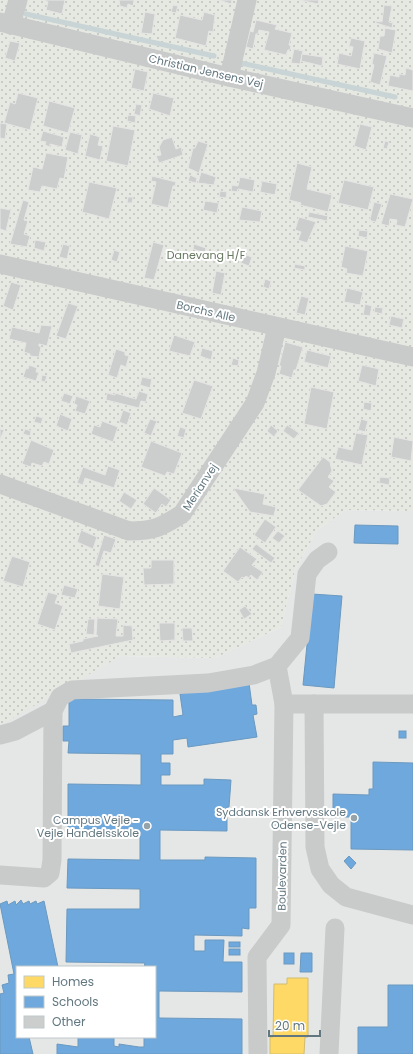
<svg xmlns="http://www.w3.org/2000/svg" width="413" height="1054" viewBox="0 0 413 1054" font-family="Poppins,sans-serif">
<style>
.built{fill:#e5e7e6;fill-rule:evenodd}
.garden{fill:url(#garden-dots)}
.homes{fill:#ffd966;stroke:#d0bc6e}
.schools{fill:#6fa8dc;stroke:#6b99c0}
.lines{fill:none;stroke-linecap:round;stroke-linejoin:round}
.stream{stroke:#c8d4d5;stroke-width:5}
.building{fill:#cccece;stroke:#e6e6e5}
.minor{stroke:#c9cbcb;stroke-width:19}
.poi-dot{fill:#96a3a9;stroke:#fff;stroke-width:1.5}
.labels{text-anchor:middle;stroke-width:4;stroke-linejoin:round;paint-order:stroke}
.street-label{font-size:11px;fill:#627780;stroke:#fff}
.park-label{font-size:11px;fill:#687861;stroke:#fff}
.poi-label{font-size:11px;fill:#627780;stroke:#fff;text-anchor:end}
</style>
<defs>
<pattern id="garden-dots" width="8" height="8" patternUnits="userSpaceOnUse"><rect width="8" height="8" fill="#e6e8e2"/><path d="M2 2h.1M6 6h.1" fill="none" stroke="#bec1bc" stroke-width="1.8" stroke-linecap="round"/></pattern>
</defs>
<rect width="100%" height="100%" fill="#f6f6f5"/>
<path class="built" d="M346,510L413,511V1054H0V724L121,656L215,658L281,627L295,570L317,530ZM17,967H155V1037H17Z"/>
<polygon class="garden" points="0,0 413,0 413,511 346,510 317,530 295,570 281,627 215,658 121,656 2,724 0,724"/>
<polygon class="homes" points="287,978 308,978 308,1037 305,1037 304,1054 270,1054 270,1037 273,1037 274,984 287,984"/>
<g class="schools">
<polygon points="355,525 398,526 398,544 354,543"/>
<polygon points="312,594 342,596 334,688 303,685"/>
<polygon points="249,683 252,705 256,705 257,714 253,715 257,737 188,747 187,738 173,740 173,754 161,754 161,763 170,763 170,775 161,775 161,785 204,785 204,779 231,780 229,807 227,807 227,831 160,830 160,860 205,860 205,857 256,858 256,908 249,908 249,929 242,928 242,936 194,935 194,951 205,951 205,940 224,940 223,962 242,962 242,992 159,991 159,1018 242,1019 242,1054 57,1054 57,1044 78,1047 78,1037 114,1037 114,1046 119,1047 119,1044 139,1047 144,1047 144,1037 155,1037 155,967 144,967 145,963 66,962 67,909 140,909 140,889 67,888 68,859 140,860 140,830 68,829 68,784 141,785 141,754 68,753 69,741 63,741 63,726 69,726 69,699 173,700 173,717 183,715 180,694"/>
<rect x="399" y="731" width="7" height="7"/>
<polygon points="373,762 413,763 413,850 351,849 351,817 333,817 333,794 369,795 369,789 373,789"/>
<polygon points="349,856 356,863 351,869 344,861"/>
<polygon points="21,900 23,904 29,901 30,904 36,901 37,904 44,901 58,967 17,967 17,1037 29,1037 33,1054 0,1054 0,994 4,993 2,985 9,983 8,975 14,974 0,904 7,901 8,905 15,901 16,905"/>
<rect x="229" y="942" width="11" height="5"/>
<rect x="229" y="949" width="11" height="6"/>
<rect x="284" y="953" width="10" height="11"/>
<polygon points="301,953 312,953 312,972 300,972"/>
<polygon points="388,985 413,985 413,1054 358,1054 358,1027 388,1027"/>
</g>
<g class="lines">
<g class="stream">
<polyline points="26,14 214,56"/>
<polyline points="241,63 395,97"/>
</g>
</g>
<g class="building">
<polygon points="44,0 65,0 62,14 46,10 48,2"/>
<polygon points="119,0 134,0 133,6 128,4 127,8 120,6"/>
<polygon points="219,0 232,0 231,4"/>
<polygon points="299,0 319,0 318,4"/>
<polygon points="173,5 178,6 176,13 171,12"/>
<polygon points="384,5 392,6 389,22 393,23 392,28 376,23 376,21 382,22"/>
<polygon points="145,12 155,14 152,34 141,33"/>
<polygon points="204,12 215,15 213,32 209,31 206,46 175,38 180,15 202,20"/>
<polygon points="256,20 277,25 275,29 292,33 289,45 291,46 290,50 288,50 286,55 264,50 269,32 259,30 258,34 256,34 253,49 246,47 250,31 253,32"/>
<polygon points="385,28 396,30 392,53 378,49 380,36 384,36"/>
<polygon points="351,38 365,41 360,69 337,64 339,53 351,56 353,47 349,46"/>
<polygon points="10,41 20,43 15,61 5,58"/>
<polygon points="294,49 303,51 300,64 291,63"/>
<polygon points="374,53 387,56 380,85 370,82 374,65 372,64"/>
<polygon points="302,54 323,57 322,66 301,61"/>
<polygon points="406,68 413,70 413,91 388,86 390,75 399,77 399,74 405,75"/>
<polygon points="135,69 148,72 144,91 131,88"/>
<polygon points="18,93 38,98 30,130 4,123 10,102 15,104"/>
<polygon points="153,93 174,98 170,116 149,109"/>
<polygon points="49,101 75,108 68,133 43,126"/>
<polygon points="136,104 142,105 140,116 134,114"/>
<polygon points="128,115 136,116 135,123 127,121"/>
<polygon points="0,123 7,124 5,139 0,138"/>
<polygon points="360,124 372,127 366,150 354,146"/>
<polygon points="113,126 135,130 128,166 106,161"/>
<polygon points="43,131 64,137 62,147 50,144 50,147 45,145 46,142 40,141"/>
<polygon points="70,132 82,135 78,154 65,150"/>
<polygon points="90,134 100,137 98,145 103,146 100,160 85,156"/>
<polygon points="172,137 176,149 181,147 183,155 159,163 156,156 161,155 159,147 163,140"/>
<polygon points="198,141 208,144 199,173 188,168 193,148 195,148"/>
<polygon points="385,141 389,142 387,149 383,148"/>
<polygon points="46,153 68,157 64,179 60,178 57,189 42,186 40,192 28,190 33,167 42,169"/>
<polygon points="297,163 312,167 307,189 332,195 328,212 300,205 301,203 289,200"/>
<polygon points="201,172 216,177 214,185 198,183"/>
<polygon points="190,175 197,178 196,183 188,181"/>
<polygon points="152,176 176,182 175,186 173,186 168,208 151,204 156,182 151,181"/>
<polygon points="240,177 255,180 253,192 238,189 237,192 231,191 232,185 238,186"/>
<polygon points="344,180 374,187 368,210 338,203"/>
<polygon points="262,181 277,184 275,195 260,192"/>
<polygon points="89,182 117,188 109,219 82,212"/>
<polygon points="220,191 227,192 226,198 219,197"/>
<polygon points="390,194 413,199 405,227 396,225 397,220 390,219 389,226 381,224"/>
<polygon points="128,197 133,197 132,203 127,203"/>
<polygon points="23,200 29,202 24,220 28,221 24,234 30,236 27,247 10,244"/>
<polygon points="205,201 219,203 217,213 203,210"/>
<polygon points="374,202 382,204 376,222 371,221 370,219"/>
<polygon points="242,207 262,211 260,222 239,220"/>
<polygon points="0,208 11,210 6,231 0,229"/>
<polygon points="309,212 328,216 327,221 308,217"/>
<polygon points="299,217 316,222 307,243 298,240 301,232 295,230"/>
<polygon points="359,230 368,231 367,238 358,236"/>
<polygon points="35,240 46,242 44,251 34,248"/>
<polygon points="153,242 164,245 154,280 144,278"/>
<polygon points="63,244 70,246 67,259 59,257"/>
<polygon points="194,244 206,248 205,253 193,249"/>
<polygon points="345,246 368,251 363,276 346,273 347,269 341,267"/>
<polygon points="114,250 120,252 117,262 111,260"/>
<polygon points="244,254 252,257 249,266 241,263"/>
<polygon points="295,264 305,266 305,270 294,268"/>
<polygon points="216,271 225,273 221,295 212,293"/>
<polygon points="265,279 271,281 269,289 263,287"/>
<polygon points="11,282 21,285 13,310 3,306"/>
<polygon points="347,288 363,292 360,305 344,302"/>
<polygon points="301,296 309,298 305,315 296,313"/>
<polygon points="68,303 78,306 66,339 56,336"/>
<polygon points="365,304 372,306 370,316 363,315"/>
<polygon points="375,307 383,308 382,314 374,312"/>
<polygon points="391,316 404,319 402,328 389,325"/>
<polygon points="41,325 52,326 47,346 39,344 39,346 41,347 39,357 30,356 30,354 24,352 26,343 9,339 12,327 39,333"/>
<polygon points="174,335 195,342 190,356 169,351"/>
<polygon points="285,342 303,347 296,370 294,370 292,378 279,374 281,366 279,366"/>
<polygon points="202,348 213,351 211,360 200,356"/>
<polygon points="116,349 125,352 125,355 129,356 126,367 121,365 117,378 108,375"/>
<polygon points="307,350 331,356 328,368 304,362"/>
<polygon points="233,358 239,360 238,366 231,365"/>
<polygon points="29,365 37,368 36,372 39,372 36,381 23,377 26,368 28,369"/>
<polygon points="362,365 379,369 376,386 358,381"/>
<polygon points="42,375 47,376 45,382 41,381"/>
<polygon points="142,377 152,379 150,388 140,385"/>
<polygon points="194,380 213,386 201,419 182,413"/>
<polygon points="311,387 334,392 327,429 304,424"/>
<polygon points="139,391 148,394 146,402 141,401 139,408 106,400 107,393 115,395 115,393 136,399"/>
<polygon points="64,393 73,396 70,404 61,401"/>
<polygon points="76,396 90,401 85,414 75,411 77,405 74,404"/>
<polygon points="364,402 372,403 371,411 363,409"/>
<polygon points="123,410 131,413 127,425 119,422"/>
<polygon points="60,414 72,419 68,431 56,426"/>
<polygon points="36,416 43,418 41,424 34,422"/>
<polygon points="150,419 157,421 151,436 144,433"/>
<polygon points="361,419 368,421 365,432 358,430"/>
<polygon points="102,421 118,427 113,442 91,434 94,425 100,427"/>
<polygon points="271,425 278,431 274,437 267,431"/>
<polygon points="287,425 299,433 294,439 283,431"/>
<polygon points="180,427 186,429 184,438 177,436"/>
<polygon points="0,429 4,430 0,440"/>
<polygon points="25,429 31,431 30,436 23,434"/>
<polygon points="356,433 368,435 362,465 335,459 338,447 352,450"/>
<polygon points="394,437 413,441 411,461 391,457"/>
<polygon points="31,440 54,450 49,464 44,462 42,466 32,463 31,467 22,464"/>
<polygon points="151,441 182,453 174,474 167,472 165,476 141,467"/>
<polygon points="323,457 330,462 332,471 328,477 334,481 329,487 336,492 327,504 321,506 298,490"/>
<polygon points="108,466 120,470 114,488 85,478 83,485 77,483 83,467 105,475"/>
<polygon points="380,477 390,478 389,485 379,483"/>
<polygon points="154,488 171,500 166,507 162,504 156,513 143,504"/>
<polygon points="233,488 265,494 263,504 276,507 274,516 250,512"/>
<polygon points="124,492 137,500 131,509 119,501"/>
<polygon points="265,519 276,527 265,543 254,535"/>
<polygon points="81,530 97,537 93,549 77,542"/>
<polygon points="278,531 285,536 279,543 272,538"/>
<polygon points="104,535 116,539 111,553 104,551 99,567 95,565"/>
<polygon points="256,544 275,558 271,563 252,549"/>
<polygon points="240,547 257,559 252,565 263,572 257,580 251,575 249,578 246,576 244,578 242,577 238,582 223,571"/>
<polygon points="12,556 30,562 23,587 3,581"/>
<polygon points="151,560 174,560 174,584 144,585 143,568 151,568"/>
<polygon points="102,574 124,577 120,609 98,606"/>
<polygon points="64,585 78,589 75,598 61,595"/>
<polygon points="48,592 58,595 55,603 63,606 55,630 37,624"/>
<polygon points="245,606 252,614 244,619 239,610"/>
<polygon points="97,618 118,619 116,636 123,636 123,625 132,626 133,640 71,653 69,644 83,641 83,639 98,636 96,635"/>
<polygon points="88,619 95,619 94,635 86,634"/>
<polygon points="159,623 175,623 175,640 160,641"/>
<polygon points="182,628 192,628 193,641 183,641"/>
</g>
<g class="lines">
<g class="minor">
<polyline points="0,22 229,77 413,118"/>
<polyline points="11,25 18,0"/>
<polyline points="229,77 247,0"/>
<polyline points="0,264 413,357"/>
<path d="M0,484L129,531C155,531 161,527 182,514L255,403L266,373L277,327"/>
<polyline points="284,704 413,704"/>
<polyline points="314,704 315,847 320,869 331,885 346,897 413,915"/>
<polyline points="0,735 15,731 53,711"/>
<polyline points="0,875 44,878 50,873 52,860 53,711 60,697 72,690 208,683 254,675 277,666 300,638 307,574 317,560 328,552"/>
<polyline points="258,1054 257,957 281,925 284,704 277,666"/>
<polyline points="329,1054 335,928"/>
</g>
</g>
<g class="poi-dot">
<circle cx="354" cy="818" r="4"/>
<circle cx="147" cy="826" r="4"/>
</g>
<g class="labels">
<g class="street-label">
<text transform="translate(206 71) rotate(13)" y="4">Christian Jensens Vej</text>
<text transform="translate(206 311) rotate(13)" y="4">Borchs Alle</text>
<text transform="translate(200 487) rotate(-57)" y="4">Merianvej</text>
<text transform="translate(282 876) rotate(-89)" y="4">Boulevarden</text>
</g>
<g class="park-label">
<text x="206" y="259">Danevang H/F</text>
</g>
<g class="poi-label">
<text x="346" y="816">Syddansk Erhvervsskole<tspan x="346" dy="13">Odense-Vejle</tspan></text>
<text x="139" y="824">Campus Vejle -<tspan x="139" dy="13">Vejle Handelsskole</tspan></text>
</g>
</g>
<rect x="16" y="966" width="140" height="72" fill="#ffffff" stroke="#c0c9cc"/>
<rect x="24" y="976" width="20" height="12" fill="#ffd966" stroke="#c0c9cc"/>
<text x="52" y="986" font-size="12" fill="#627780">Homes</text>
<rect x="24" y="996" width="20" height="12" fill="#6fa8dc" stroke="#c0c9cc"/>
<text x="52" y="1006" font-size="12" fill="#627780">Schools</text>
<rect x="24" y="1016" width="20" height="12" fill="#cccece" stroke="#c0c9cc"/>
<text x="52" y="1026" font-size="12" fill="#627780">Other</text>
<path d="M269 1030v6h51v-6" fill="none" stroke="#627780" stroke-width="2"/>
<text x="275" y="1030" font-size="12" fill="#627780" stroke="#ffffff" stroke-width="3" paint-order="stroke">20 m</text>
</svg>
